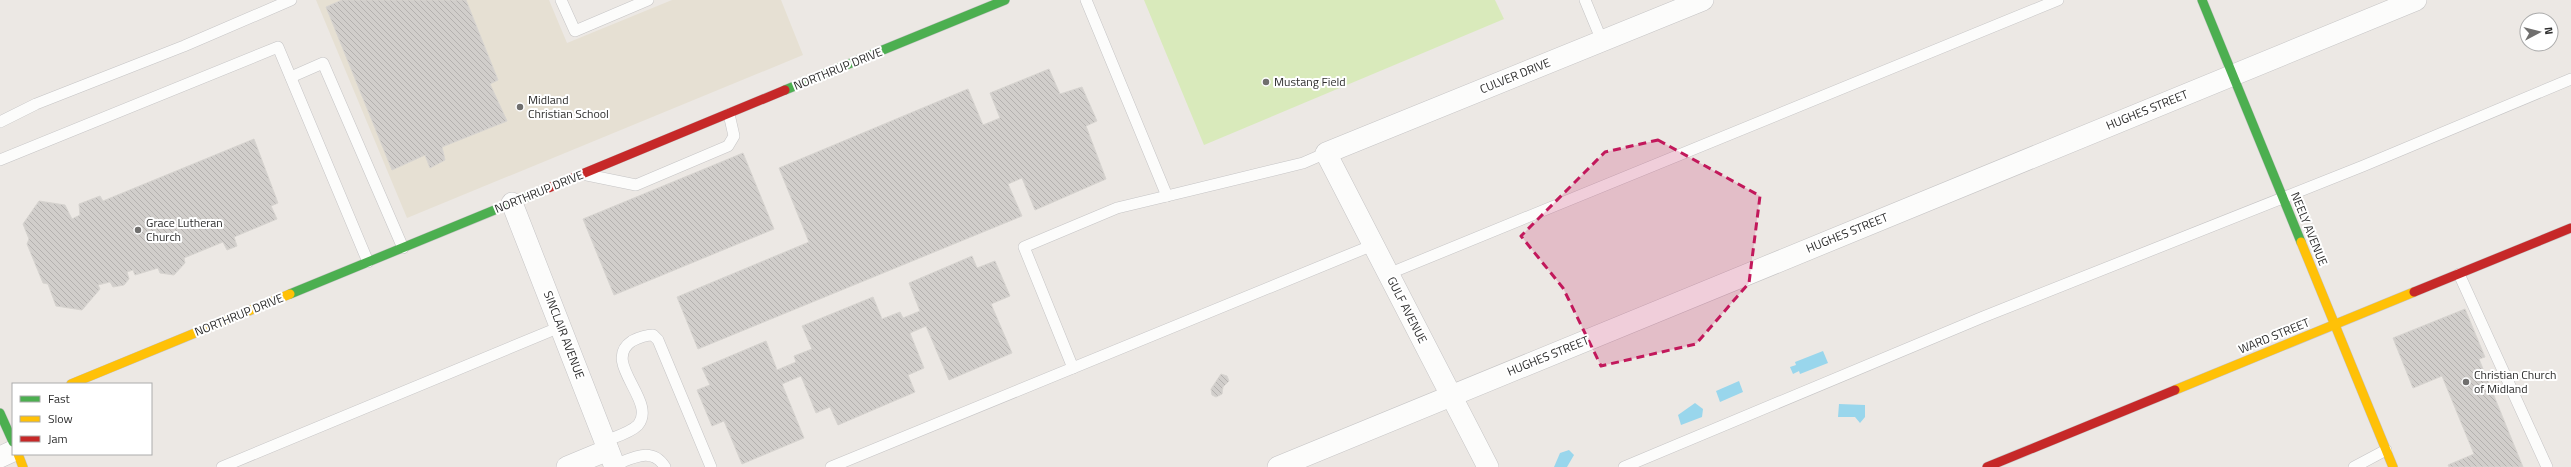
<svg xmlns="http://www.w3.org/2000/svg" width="2571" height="467" viewBox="0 0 2571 467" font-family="'Titillium Web',sans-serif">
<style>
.education{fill:#e6e0d3}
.pitch{fill:#d9eabb}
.water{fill:#99d6ec}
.building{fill:url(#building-back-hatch);stroke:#d7d4d0}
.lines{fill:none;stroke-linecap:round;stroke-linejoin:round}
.lane-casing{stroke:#c5c4c5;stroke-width:12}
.street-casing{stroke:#c5c4c5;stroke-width:22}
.fast-casing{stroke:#c5c4c5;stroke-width:10}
.slow-casing{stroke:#c5c4c5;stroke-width:10}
.jam-casing{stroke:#c5c4c5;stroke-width:10}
.lane{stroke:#fcfcfb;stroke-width:11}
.street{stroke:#fcfcfb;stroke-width:21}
.fast{stroke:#4caf50;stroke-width:9}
.slow{stroke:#ffc107;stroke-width:9}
.jam{stroke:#c62828;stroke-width:9}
.marked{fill:#c2185b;fill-opacity:0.2;stroke:#c2185b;stroke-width:3;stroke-dasharray:8 5;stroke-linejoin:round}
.poi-dot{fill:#706f6e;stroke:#fff;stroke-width:1.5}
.labels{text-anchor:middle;stroke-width:4;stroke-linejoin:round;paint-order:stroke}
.street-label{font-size:12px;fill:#2e2e2e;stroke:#fff}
.poi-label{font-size:12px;fill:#2e2e2e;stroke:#fff;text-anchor:start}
</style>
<defs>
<pattern id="building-back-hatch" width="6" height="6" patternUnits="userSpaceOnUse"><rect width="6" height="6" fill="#d1cecb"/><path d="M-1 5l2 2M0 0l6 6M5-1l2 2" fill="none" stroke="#b4b1af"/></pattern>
</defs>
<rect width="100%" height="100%" fill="#ece8e4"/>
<polygon class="education" points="316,0 549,0 567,43 672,0 781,0 803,55 407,218"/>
<polygon class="pitch" points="1144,0 1495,0 1504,19 1204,145"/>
<g class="water">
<polygon points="1823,351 1828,363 1800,374 1799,371 1793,374 1790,367 1796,365 1795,362"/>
<polygon points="1739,381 1743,392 1720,402 1716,391"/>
<polygon points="1695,403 1703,409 1702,417 1681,425 1678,415"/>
<polygon points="1839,404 1865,405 1865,417 1860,423 1855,417 1838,417"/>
<polygon points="1569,450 1574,455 1567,467 1554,467 1560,453"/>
</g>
<g class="building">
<polygon points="342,0 466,0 498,80 490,84 507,121 442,147 445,160 430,168 425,155 392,170 326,7"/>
<polygon points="1049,69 1060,94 1082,87 1097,121 1086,126 1106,179 1035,210 1022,178 1008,184 1022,216 698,349 677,297 809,242 779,168 968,89 983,125 1000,118 990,93"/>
<polygon points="254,139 278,203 271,206 277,219 234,237 237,246 227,250 223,242 184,258 185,263 174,275 160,273 158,268 135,275 133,270 127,272 129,279 124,285 113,287 110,282 98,285 100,289 82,310 56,306 48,284 43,283 27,244 29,239 23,224 39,201 65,205 72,219 80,215 79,204 100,196 103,201"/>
<polygon points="743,153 774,229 614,295 583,219"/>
<polygon points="972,256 977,268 995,261 1010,296 991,304 1012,353 949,380 926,326 910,333 924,368 908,375 915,392 838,425 830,407 816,413 801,376 782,384 804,438 742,464 724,421 712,426 697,390 710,385 702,368 766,341 777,370 796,362 794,356 812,349 802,326 873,297 882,319 900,312 903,318 920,311 909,283"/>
<polygon points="2465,309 2485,357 2479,359 2523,467 2449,467 2448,465 2474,454 2442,376 2413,388 2393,338"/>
<polygon points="1221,374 1227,376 1229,381 1223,387 1222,394 1216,397 1212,395 1211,389"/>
</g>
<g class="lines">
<g class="lane-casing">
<g id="lane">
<polyline points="561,0 575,31 648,0"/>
<polyline points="1086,0 1167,196 1303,163 1326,153"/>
<polyline points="1585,0 1602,41"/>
<polyline points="291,77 323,63 403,248"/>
<polyline points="0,122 36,104 184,46 291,0"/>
<polyline points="0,160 278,47 368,262"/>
<polyline points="587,175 636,185 728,146 734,136 729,114"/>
<polyline points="1388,274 2058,0"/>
<polyline points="2459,274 2547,467"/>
<polyline points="1073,368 1024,247 1117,208 1167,196"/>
<path d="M605,441C615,437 630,433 638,425C658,401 600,362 632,341C638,338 645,335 653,335L658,340L711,467"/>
<path d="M614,465C633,458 652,446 665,467"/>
<polyline points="222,467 560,327"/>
<polyline points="831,467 1373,245"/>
<polyline points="1624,467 1983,317 2363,166 2571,79"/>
<polyline points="2354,467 2386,450"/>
</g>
</g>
<g class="street-casing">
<g id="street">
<polyline points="512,203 615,467"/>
<polyline points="0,457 13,451"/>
<polyline points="567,467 608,450"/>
<polyline points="1278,467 2416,0"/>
<polyline points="1488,467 1326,153 1703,0"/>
</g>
</g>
<g class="fast-casing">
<g id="fast">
<polyline points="2202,0 2301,242"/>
<polyline points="785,90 1005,0"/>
<polyline points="290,294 541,191"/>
<polyline points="0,413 13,442"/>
</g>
</g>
<g class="slow-casing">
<g id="slow">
<polyline points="2301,242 2393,467"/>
<polyline points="71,384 290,294"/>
<polyline points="2175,390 2414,292"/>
<polyline points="18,454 23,467"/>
</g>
</g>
<g class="jam-casing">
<g id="jam">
<polyline points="541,191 785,90"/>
<polyline points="2414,292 2571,228"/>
<polyline points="1987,467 2175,390"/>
</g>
</g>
<use href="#lane" class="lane"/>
<use href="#street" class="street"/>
<use href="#fast" class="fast"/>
<use href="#slow" class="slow"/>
<use href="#jam" class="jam"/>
</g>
<path class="marked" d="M1658,140L1760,196L1749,283L1696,344L1601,366L1563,288L1521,236L1605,152Z"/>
<g class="poi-dot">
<circle cx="1266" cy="82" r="4"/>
<circle cx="520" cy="107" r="4"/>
<circle cx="138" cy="230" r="4"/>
<circle cx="2466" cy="382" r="4"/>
</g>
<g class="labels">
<g class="street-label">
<text transform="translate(838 69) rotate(-22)" y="4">NORTHRUP DRIVE</text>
<text transform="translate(1515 76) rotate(-22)" y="4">CULVER DRIVE</text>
<text transform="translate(2147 110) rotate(-22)" y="4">HUGHES STREET</text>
<text transform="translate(539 192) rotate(-22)" y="4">NORTHRUP DRIVE</text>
<text transform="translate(2309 229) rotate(68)" y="4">NEELY AVENUE</text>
<text transform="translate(1847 233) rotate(-22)" y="4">HUGHES STREET</text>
<text transform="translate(1407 310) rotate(63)" y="4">GULF AVENUE</text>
<text transform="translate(239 315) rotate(-22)" y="4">NORTHRUP DRIVE</text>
<text transform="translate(564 335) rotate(69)" y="4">SINCLAIR AVENUE</text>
<text transform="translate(2274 336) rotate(-22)" y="4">WARD STREET</text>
<text transform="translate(1548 356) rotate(-22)" y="4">HUGHES STREET</text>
</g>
<g class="poi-label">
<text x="1274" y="86">Mustang Field</text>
<text x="528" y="104">Midland<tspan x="528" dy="14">Christian School</tspan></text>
<text x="146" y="227">Grace Lutheran<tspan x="146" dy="14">Church</tspan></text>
<text x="2474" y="379">Christian Church<tspan x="2474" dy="14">of Midland</tspan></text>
</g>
</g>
<rect x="12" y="383" width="140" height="72" fill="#ffffff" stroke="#ababab"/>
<rect x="20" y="396" width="20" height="6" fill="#4caf50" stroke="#ababab"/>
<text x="48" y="403" font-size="12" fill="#2e2e2e">Fast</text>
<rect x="20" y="416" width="20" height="6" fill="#ffc107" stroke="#ababab"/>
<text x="48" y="423" font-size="12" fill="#2e2e2e">Slow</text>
<rect x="20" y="436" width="20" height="6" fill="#c62828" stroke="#ababab"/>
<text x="48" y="443" font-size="12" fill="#2e2e2e">Jam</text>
<g transform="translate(2539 32) rotate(83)"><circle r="19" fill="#ffffff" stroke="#ababab"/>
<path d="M0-3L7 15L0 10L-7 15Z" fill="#706f6e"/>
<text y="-6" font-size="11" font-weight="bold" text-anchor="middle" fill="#2e2e2e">N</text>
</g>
</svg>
